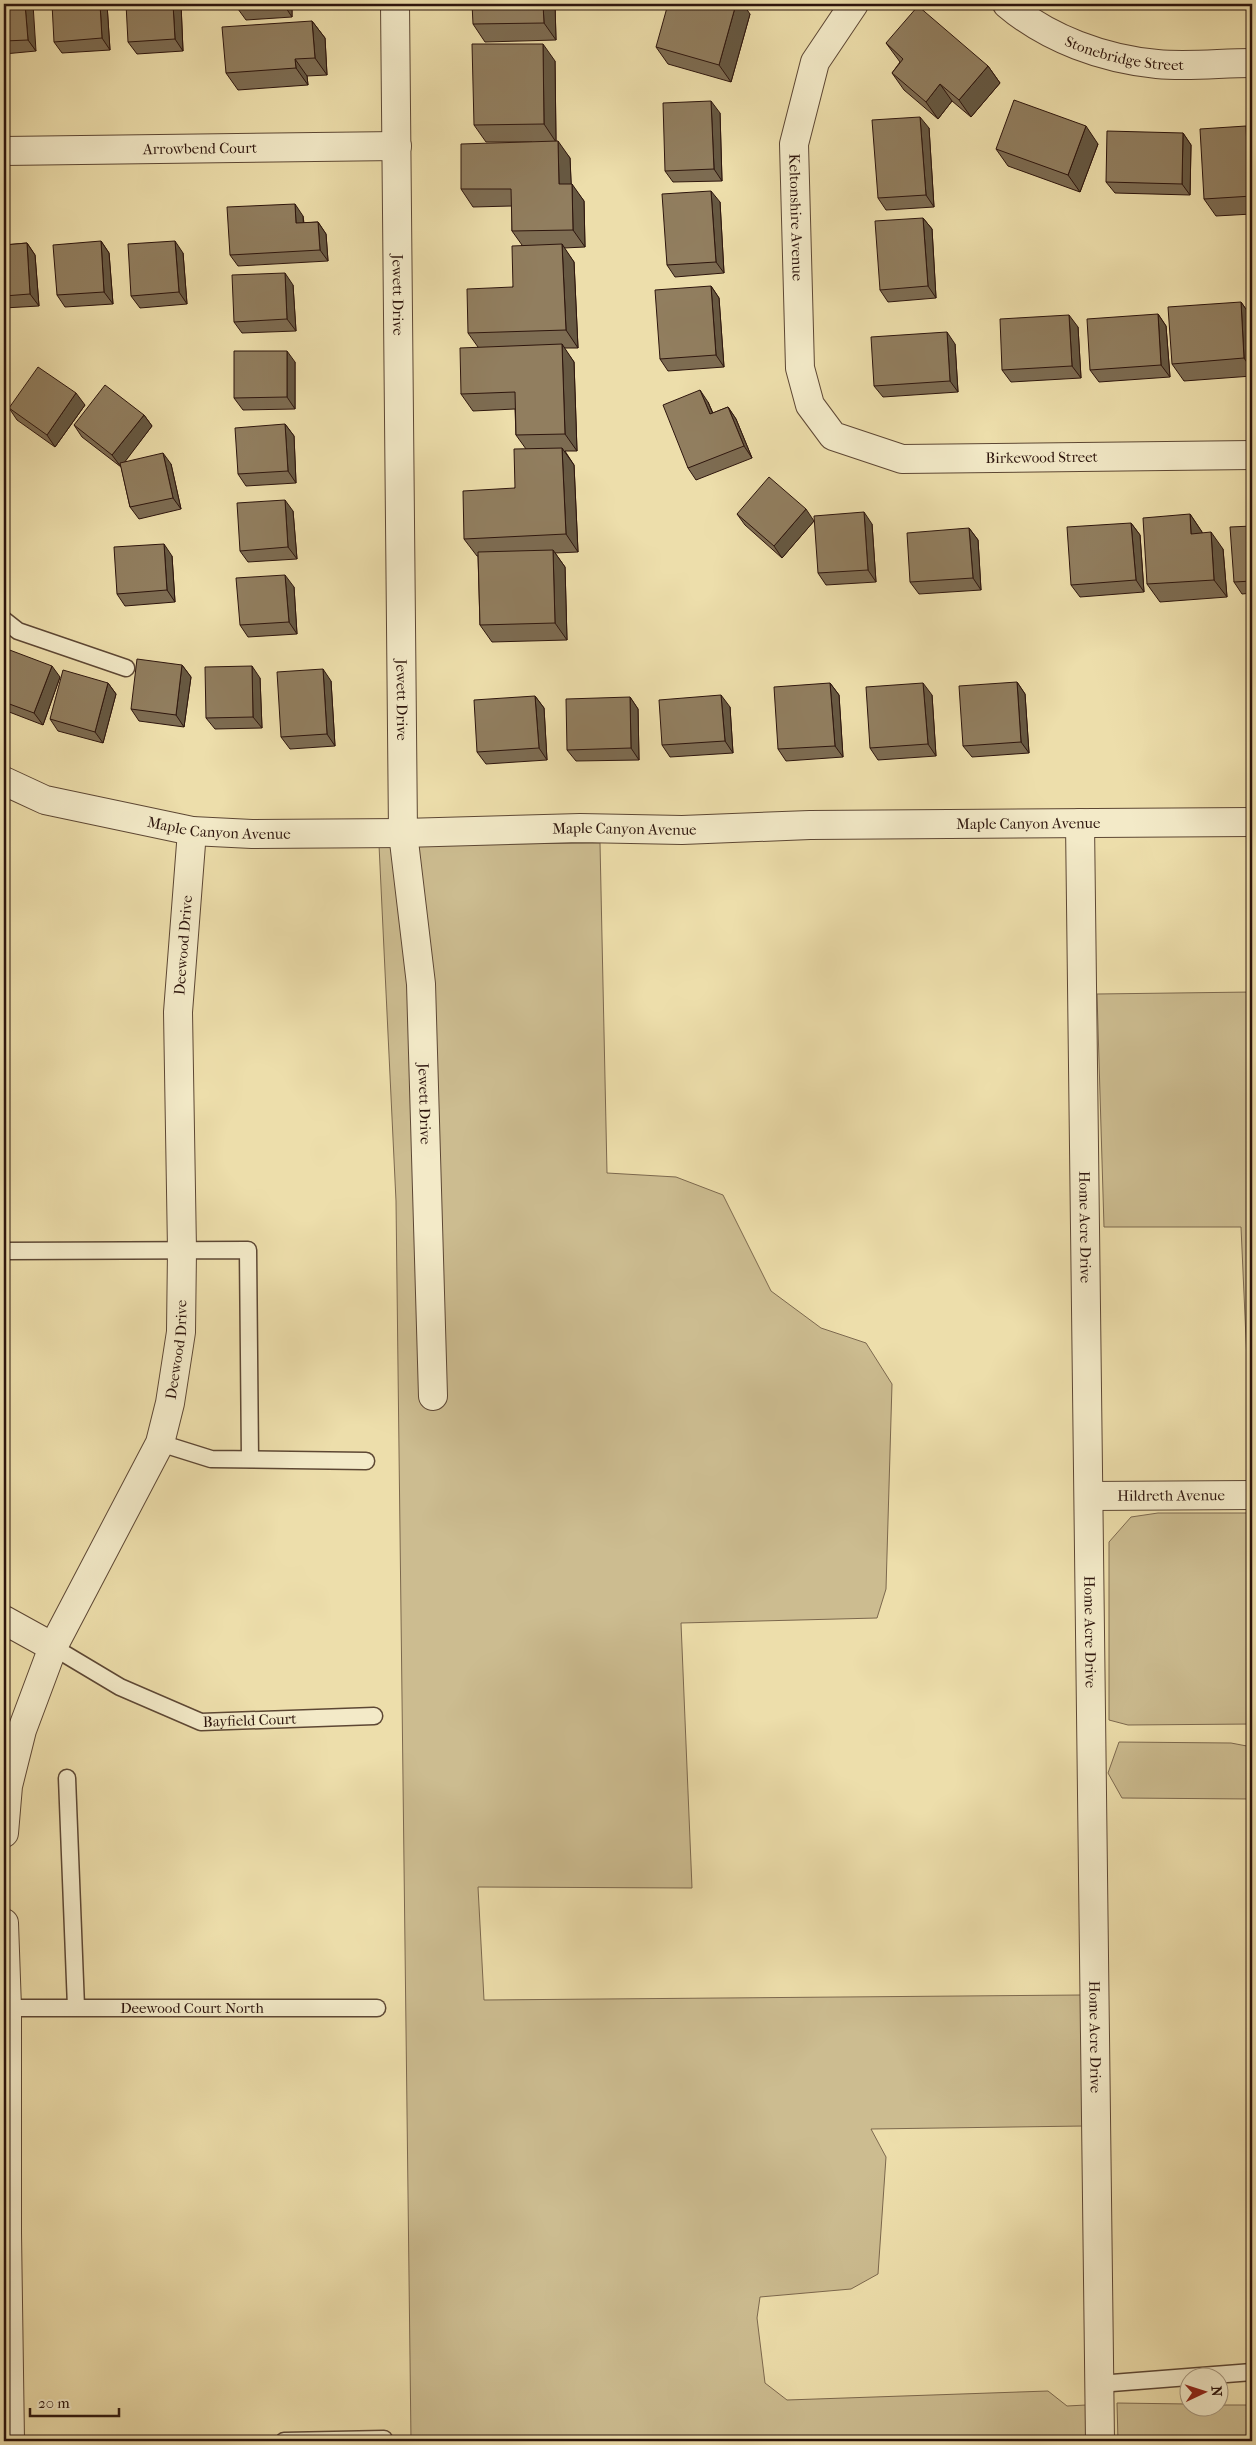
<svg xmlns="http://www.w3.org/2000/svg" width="1256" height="2445" viewBox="0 0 1256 2445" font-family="'IM FELL French Canon',serif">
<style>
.green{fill:#ccbc90;stroke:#7c684e}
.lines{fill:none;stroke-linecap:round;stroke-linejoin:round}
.lane-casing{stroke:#5d4734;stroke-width:19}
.street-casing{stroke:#5d4734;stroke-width:30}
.lane{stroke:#f3eac8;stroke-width:16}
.street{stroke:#f3eac8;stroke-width:28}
.wall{fill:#7d6c52;stroke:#2d150d}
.shaded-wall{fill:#665842;stroke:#2d150d}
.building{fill:#917e5f;stroke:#2d150d}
.labels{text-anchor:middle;stroke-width:4;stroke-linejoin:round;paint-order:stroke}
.street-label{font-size:15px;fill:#2d150d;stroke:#f3eac8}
</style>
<rect width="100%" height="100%" fill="#eddeab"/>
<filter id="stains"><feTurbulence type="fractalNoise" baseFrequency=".004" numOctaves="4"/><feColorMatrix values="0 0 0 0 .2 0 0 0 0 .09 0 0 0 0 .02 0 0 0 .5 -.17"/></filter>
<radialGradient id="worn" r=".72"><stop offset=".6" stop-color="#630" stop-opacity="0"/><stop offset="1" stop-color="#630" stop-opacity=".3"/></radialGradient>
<g class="green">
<polygon points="600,843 607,1173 676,1177 723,1195 771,1291 821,1328 866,1343 892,1384 886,1589 877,1618 681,1623 692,1888 478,1887 484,2000 1082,1995 1084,2126 871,2129 886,2157 878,2274 851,2289 760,2297 757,2318 765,2383 787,2400 1048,2391 1067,2406 1086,2405 1087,2441 411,2441 396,1201 379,845"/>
<polygon points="1252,992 1252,1472 1241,1227 1104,1227 1097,994"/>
<polygon points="1158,1513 1252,1513 1252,1724 1128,1725 1109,1720 1109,1542 1131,1517"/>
<polygon points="1119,1742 1231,1743 1252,1747 1252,1799 1122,1798 1108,1773"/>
<polygon points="1117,2403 1188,2404 1188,2408 1218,2408 1219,2405 1252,2405 1252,2441 1118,2441"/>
</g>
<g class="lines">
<g class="lane-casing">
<g id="lane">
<polyline points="4,620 18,631 126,668"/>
<polyline points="4,1251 248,1250 250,1459"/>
<polyline points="160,1443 211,1459 366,1461"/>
<path id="s1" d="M53,1647L120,1687L201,1722L374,1716"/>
<polyline points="67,1778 76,2007"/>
<path id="s2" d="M7,2008H377"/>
<polyline points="1099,2384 1252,2372"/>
<polyline points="284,2441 384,2439"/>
</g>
</g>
<g class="street-casing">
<g id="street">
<path id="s3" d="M395,4L403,833L421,984L433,1396"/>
<path id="s4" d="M854,4L815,62L794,144L800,368L810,405L833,436L902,459L1252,455"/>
<path id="s5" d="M1007,4C1048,39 1104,59 1157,64C1188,67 1221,63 1252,63"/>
<path id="s6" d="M4,151L397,146"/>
<path id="s7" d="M4,781L45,800L192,831L252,834L403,833L580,828L682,830L810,825L1252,822"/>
<path id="s8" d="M1080,823L1100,2441"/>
<path id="s9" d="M1090,1496L1252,1495"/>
<polyline points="4,1620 53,1647"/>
<path id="s10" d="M4,1833L8,1786L22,1730L53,1647L160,1443L170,1403L181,1332L182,1250L178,1012L192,831"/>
<polyline points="4,1923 7,2008 7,2233 10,2441"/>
</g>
</g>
<use href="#lane" class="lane"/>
<use href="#street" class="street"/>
</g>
<g class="wall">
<polygon points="4,4 36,51 4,54"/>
<polygon points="107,4 110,50 62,53 54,42"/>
<polygon points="181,4 183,51 137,54 128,42"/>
<polygon points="238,4 292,4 292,17 246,20 238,9"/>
<polygon points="555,4 556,40 485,42 473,24"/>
<polygon points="750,14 731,82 668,64 656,47"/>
<polygon points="312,21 325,38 327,75 307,76 308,85 238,90 226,73"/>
<polygon points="886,43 988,66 1000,83 971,117 952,101 938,119 904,90 892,73 900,62"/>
<polygon points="555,61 556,141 570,158 571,184 584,201 585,247 564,248 574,262 578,348 564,348 574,362 577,451 565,451 574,465 578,552 555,553 565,567 567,640 492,642 480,625 478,556 477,556 464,539 515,488 526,449 516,435 515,409 473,411 461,394 478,347 468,333 513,287 522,245 512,231 512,206 473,207 461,189 532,142 486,142 474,125"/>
<polygon points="720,113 722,181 673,182 665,171"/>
<polygon points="929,128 934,207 886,210 878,198"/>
<polygon points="1183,133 1191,145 1190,195 1115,193 1106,182"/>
<polygon points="1252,136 1252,214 1216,216 1204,199"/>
<polygon points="1098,144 1080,192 1008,166 996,149"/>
<polygon points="720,202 724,273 675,277 667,265"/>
<polygon points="303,216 304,223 318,222 326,234 328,261 238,266 230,255"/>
<polygon points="923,218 932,229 936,298 888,302 880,290"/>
<polygon points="101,241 109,253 113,304 65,307 57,295"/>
<polygon points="27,243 35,255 39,306 4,308 4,245"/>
<polygon points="183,253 187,304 140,308 131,296"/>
<polygon points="293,285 296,331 242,333 234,322"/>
<polygon points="711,286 719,298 724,367 668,371 660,359"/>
<polygon points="1241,302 1252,318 1252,376 1184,381 1172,364"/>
<polygon points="1158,314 1166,326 1170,377 1099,382 1090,370"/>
<polygon points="1078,327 1081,378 1011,382 1002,370"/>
<polygon points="955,344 958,392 883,397 874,386"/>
<polygon points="295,362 295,409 243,410 234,398"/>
<polygon points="708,402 713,413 728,407 736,419 752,458 696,480 688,468"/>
<polygon points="85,405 55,447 17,420 9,408"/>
<polygon points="144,415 152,426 124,462 171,464 181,509 139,519 130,507 121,466 121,467 82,437 74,425"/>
<polygon points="285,424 294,436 296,483 246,486 238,474"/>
<polygon points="293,511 297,559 248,562 240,551"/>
<polygon points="737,514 814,521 782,558 745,525"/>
<polygon points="1190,514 1202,532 1202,533 1223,549 1227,597 1160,602 1147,584"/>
<polygon points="1131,523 1140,535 1144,592 1080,597 1071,585"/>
<polygon points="872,524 876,582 826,585 818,573"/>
<polygon points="1252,526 1252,593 1242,594 1234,582"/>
<polygon points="969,528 978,540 981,590 919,594 910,582"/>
<polygon points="172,556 175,602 125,606 117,594"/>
<polygon points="294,587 297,634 248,637 240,625"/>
<polygon points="4,657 60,677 43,725 4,710"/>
<polygon points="182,665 191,677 184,727 139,721 131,709"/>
<polygon points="260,678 262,728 215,729 206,718"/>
<polygon points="331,681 335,746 290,749 281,737"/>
<polygon points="1017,682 1025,694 1029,753 972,757 963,746"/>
<polygon points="108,683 116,694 103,743 58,731 50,719"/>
<polygon points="830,683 839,695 843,757 786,761 778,749"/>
<polygon points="932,695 936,756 878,760 870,748"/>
<polygon points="535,696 544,708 547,760 486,764 477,752"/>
<polygon points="630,697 638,709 639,760 576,761 567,750"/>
<polygon points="730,707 733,753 670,757 662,745"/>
</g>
<g class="shaded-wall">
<polygon points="25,4 33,4 36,51 28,40"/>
<polygon points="100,4 107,4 110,50 102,38"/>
<polygon points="173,4 181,4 183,51 175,39"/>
<polygon points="284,4 292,4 292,17 284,5"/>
<polygon points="543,4 555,4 556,40 544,23"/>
<polygon points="736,4 743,4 750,14 731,82 719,65"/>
<polygon points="312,21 325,38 327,75 315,58"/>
<polygon points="543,44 555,61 556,142 544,124"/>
<polygon points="295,59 307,76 308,85 296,68"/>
<polygon points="988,66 1000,83 971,117 959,100"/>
<polygon points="940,84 952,101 938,119 926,102"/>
<polygon points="711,101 720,113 722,181 714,169"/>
<polygon points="920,117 929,128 934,207 926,195"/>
<polygon points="1086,126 1098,144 1080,192 1068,175"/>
<polygon points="1246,126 1252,136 1252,155 1247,147"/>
<polygon points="1183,133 1191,145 1190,195 1182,184"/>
<polygon points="558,141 570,158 572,201 559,184"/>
<polygon points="572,184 584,201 585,247 573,230"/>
<polygon points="711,191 720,202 724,273 716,262"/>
<polygon points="295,204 303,216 304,235 296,223"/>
<polygon points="923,218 932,229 936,298 928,286"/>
<polygon points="318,222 326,234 328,261 320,250"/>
<polygon points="101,241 109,253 113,304 104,292"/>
<polygon points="175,241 183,253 187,304 179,292"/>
<polygon points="27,243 35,255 39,306 30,294"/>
<polygon points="562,244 574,262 578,348 566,330"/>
<polygon points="285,273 293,285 296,331 287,319"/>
<polygon points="711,286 719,298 724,367 716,355"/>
<polygon points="1241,302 1252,318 1252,370 1244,358"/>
<polygon points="1158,314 1166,326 1170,377 1161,365"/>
<polygon points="1069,315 1078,327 1081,378 1072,366"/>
<polygon points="947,332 955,344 958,392 950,381"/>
<polygon points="562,344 574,362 577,451 565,434"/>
<polygon points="287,351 295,362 295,409 287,397"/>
<polygon points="700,390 708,402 718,426 710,414"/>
<polygon points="76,393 85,405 55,447 47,435"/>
<polygon points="728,407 736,419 752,458 744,446"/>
<polygon points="144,415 152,426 121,467 112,455"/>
<polygon points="285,424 294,436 296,483 288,471"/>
<polygon points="562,448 574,465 578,552 566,534"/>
<polygon points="163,453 171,464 181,509 173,498"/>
<polygon points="285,500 293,511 297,559 288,547"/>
<polygon points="806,509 814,521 782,558 774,546"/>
<polygon points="864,512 872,524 876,582 868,570"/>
<polygon points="1190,514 1202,532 1203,551 1191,534"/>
<polygon points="1131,523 1140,535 1144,592 1136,580"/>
<polygon points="969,528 978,540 981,590 973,578"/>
<polygon points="1211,532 1223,549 1227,597 1214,580"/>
<polygon points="164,544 172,556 175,602 167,590"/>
<polygon points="553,550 565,567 567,640 555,623"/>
<polygon points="285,575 294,587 297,634 289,622"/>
<polygon points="182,665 191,677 184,727 176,715"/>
<polygon points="52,666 60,677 43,725 34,713"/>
<polygon points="252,666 260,678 262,728 253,717"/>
<polygon points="323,669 331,681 335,746 327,734"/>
<polygon points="1017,682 1025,694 1029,753 1021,742"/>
<polygon points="108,683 116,694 103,743 95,732"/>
<polygon points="830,683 839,695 843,757 835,746"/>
<polygon points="923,683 932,695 936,756 928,744"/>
<polygon points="721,695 730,707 733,753 725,741"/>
<polygon points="535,696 544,708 547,760 539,748"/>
<polygon points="630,697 638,709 639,760 631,748"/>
</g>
<g class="building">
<polygon points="4,4 25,4 28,40 4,41"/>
<polygon points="52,4 100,4 102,38 54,42"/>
<polygon points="126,4 173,4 175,39 128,42"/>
<polygon points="238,4 284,4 284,5 238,9"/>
<polygon points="472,4 543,4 544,23 473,24"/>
<polygon points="668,4 736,4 719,65 656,47"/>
<polygon points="918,6 988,66 959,100 940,84 926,102 892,73 903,59 886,43"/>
<polygon points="312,21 315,58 295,59 296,68 226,73 222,27"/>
<polygon points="472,44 543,44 544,124 474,125"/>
<polygon points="1014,100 1086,126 1068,175 996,149"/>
<polygon points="711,101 714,169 665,171 663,103"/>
<polygon points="920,117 926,195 878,198 872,120"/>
<polygon points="1246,126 1247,147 1252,147 1252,196 1204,199 1200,129"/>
<polygon points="1107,131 1183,133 1182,184 1106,182"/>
<polygon points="558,141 559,184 572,184 573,230 512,231 511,189 461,189 461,144"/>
<polygon points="711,191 716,262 667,265 662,194"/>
<polygon points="295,204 296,223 318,222 320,250 230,255 227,207"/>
<polygon points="923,218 928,286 880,290 875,221"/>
<polygon points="101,241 104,292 57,295 53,245"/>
<polygon points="175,241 179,292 131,296 128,244"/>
<polygon points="27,243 30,294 4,296 4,245"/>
<polygon points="562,244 566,330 468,333 467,289 513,287 512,246"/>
<polygon points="285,273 287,319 234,322 232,275"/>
<polygon points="711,286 716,355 660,359 655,290"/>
<polygon points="1241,302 1244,358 1172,364 1168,307"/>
<polygon points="1158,314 1161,365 1090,370 1087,319"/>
<polygon points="1069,315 1072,366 1002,370 1000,319"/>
<polygon points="947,332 950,381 874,386 871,337"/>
<polygon points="562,344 565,434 516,435 515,392 461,394 460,348"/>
<polygon points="234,351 287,351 287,397 234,398"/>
<polygon points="38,367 76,393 47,435 9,408"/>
<polygon points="105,385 144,415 112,455 74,425"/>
<polygon points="700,390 710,414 728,407 744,446 688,468 663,405"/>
<polygon points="285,424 288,471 238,474 235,428"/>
<polygon points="562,448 566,534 464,539 463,491 515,488 514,449"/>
<polygon points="163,453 173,498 130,507 120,463"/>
<polygon points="769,477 806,509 774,546 737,514"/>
<polygon points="285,500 288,547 240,551 237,503"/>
<polygon points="864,512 868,570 818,573 814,516"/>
<polygon points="1190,514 1191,534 1211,532 1214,580 1147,584 1143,518"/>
<polygon points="1131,523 1136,580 1071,585 1067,527"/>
<polygon points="1252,526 1252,581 1234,582 1230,527"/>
<polygon points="969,528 973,578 910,582 907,533"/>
<polygon points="164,544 167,590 117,594 114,547"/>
<polygon points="553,550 555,623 480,625 478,552"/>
<polygon points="285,575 289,622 240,625 236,578"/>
<polygon points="7,649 52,666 34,713 4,702 4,657"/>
<polygon points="137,659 182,665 176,715 131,709"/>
<polygon points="252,666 253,717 206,718 205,667"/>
<polygon points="323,669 327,734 281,737 277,672"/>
<polygon points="63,670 108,683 95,732 50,719"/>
<polygon points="1017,682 1021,742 963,746 959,686"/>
<polygon points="830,683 835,746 778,749 774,687"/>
<polygon points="923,683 928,744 870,748 866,687"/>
<polygon points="721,695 725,741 662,745 659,700"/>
<polygon points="535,696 539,748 477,752 474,700"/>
<polygon points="630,697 631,748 567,750 566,699"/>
</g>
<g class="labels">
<g class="street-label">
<text dy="5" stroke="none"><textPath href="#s5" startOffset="130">Stonebridge Street</textPath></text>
<text dy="5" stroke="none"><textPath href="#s6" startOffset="196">Arrowbend Court</textPath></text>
<text dy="5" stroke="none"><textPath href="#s4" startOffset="228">Keltonshire Avenue</textPath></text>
<text dy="5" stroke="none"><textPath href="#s3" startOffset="291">Jewett Drive</textPath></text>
<text dy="5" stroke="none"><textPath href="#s4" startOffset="668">Birkewood Street</textPath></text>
<text dy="5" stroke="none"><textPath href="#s3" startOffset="696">Jewett Drive</textPath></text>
<text dy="5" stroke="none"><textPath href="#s7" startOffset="1032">Maple Canyon Avenue</textPath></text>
<text dy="5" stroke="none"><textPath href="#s7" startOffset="222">Maple Canyon Avenue</textPath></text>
<text dy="5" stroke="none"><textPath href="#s7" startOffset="628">Maple Canyon Avenue</textPath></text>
<text dy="5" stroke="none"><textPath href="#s10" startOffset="924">Deewood Drive</textPath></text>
<text dy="5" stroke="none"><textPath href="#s3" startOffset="1101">Jewett Drive</textPath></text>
<text dy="5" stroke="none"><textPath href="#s8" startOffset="404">Home Acre Drive</textPath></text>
<text dy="5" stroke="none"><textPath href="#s10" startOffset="519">Deewood Drive</textPath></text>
<text dy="5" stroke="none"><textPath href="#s9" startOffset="81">Hildreth Avenue</textPath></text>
<text dy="5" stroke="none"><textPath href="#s8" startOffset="809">Home Acre Drive</textPath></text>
<text dy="5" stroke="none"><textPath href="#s1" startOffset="215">Bayfield Court</textPath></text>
<text dy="5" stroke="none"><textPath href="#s2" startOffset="185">Deewood Court North</textPath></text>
<text dy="5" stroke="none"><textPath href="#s8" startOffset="1214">Home Acre Drive</textPath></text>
</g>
</g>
<rect width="1256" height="2445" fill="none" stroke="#eddeab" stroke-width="20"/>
<rect x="5" y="5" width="1246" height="2435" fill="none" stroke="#2d150d" stroke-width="2.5"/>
<rect x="10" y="10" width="1236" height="2425" fill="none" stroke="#2d150d"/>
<g transform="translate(1204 2392) rotate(86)"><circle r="24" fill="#f3eac8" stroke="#a4957d"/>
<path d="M0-4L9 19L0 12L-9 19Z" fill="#8f2418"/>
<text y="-8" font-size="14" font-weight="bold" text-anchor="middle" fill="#2d150d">N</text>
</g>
<path d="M30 2408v8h89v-8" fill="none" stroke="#2d150d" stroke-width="2.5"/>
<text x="38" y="2408" font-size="15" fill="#2d150d" stroke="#f3eac8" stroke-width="4" paint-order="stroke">20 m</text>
<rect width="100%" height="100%" filter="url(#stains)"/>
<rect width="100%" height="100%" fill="url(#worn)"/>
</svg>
